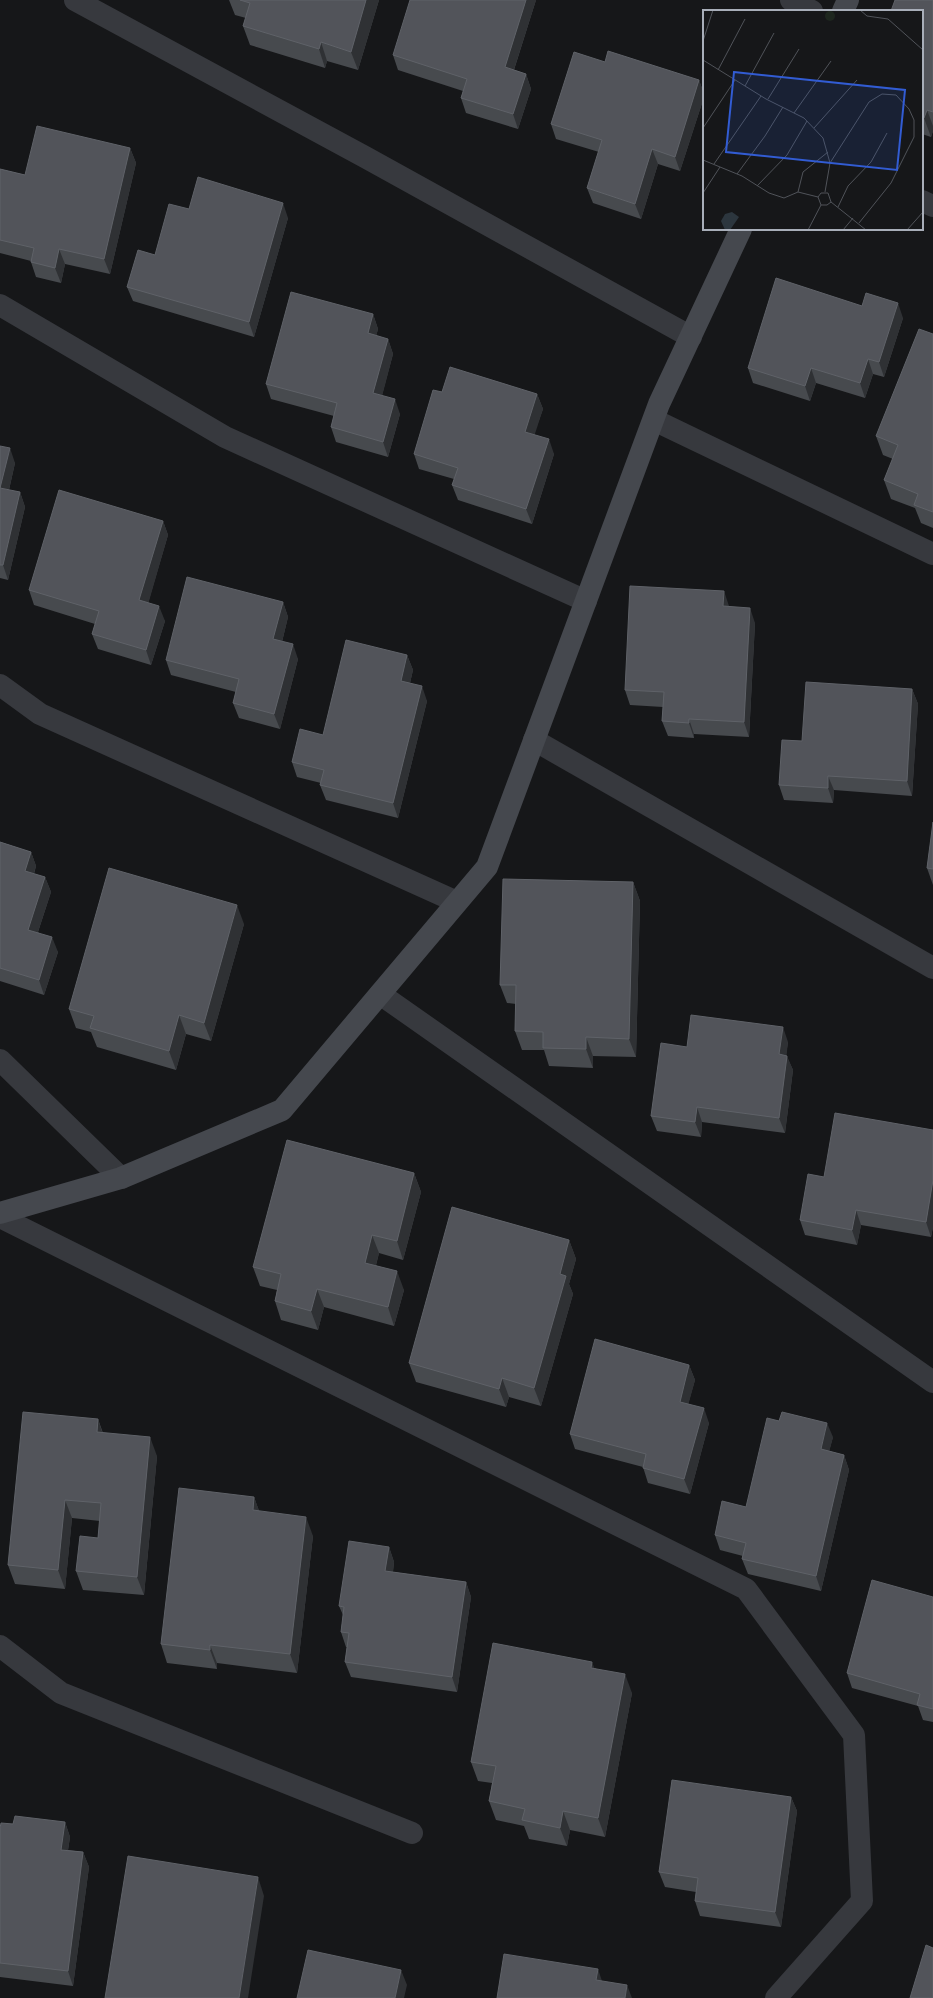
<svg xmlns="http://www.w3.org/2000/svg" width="933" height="1998" viewBox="0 0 933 1998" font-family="'Exo 2',sans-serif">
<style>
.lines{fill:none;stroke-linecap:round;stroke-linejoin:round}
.street{stroke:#37393e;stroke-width:22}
.secondary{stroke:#45484e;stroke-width:22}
.wall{fill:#474a4e}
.shaded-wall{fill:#2f3134}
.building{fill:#52545a;stroke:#5f6268}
.inset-road{fill:none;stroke:#505359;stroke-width:1}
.view{fill:#325cd3;fill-opacity:0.15;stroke:#325cd3;stroke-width:2}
.inset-edge{fill:none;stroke:#a8aeb9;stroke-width:2}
</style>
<rect width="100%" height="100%" fill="#161719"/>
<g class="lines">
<g class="street">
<polyline points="75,0 365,157 691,337"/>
<polyline points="791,0 812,11"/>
<polyline points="922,201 933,206"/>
<polyline points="0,305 225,437 586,601"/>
<polyline points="654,420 933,554"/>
<polyline points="0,685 40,714 457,902"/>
<polyline points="534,740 933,968"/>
<polyline points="380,994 933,1382"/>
<polyline points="0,1060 121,1178"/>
<polyline points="0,1217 746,1589 854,1735 862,1901 776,1998"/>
<polyline points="0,1646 61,1693 412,1833"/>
</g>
<g class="secondary">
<polyline points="843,11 848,0"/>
<polyline points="0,1213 121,1178 282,1110 487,867 659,404 741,229"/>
</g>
</g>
<g class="wall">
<polygon points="229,0 379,0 358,70 327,61 325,68 250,45 243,26 246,18 235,15"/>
<polygon points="536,0 514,70 526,74 531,89 518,129 466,113 461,98 463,91 398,70 393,55"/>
<polygon points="933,0 933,131 931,137 922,134 922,11"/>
<polygon points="605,62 699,80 704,94 704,97 680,171 658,164 641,219 593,203 587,188 599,152 556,139 551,124"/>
<polygon points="130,148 136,163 110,274 65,264 61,283 36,277 31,262 31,261 0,253 0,169 25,175"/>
<polygon points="189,209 288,218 254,337 133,301 127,287 155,255"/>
<polygon points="862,306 903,318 884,377 873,374 865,398 816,383 810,401 753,383 748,368"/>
<polygon points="373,314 378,329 376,336 388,339 393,354 382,395 400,414 388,457 336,442 331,427 334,416 271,399 266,384"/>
<polygon points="933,334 933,528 921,523 915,508 891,499 884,480 893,459 883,455 876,436"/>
<polygon points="442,392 537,394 543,409 534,434 554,454 532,524 458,500 452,485 454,479 419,469 414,454"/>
<polygon points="0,446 15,463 9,490 20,492 25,507 8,580 0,578"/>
<polygon points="163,521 168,535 148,603 165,621 151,665 98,649 92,634 95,624 34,605 29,590"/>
<polygon points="283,602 288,617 282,642 298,659 280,729 239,718 233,703 236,692 171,675 166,660"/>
<polygon points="729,606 729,607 755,623 749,737 694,734 694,738 668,736 662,721 663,707 630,705 625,690"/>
<polygon points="407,655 413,670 410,683 427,701 398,818 326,800 320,785 321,783 297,777 292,762 323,735"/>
<polygon points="912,689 918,704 912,796 834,790 833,803 784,800 779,785 802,741"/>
<polygon points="933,822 933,885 927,868"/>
<polygon points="0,842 31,852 36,866 34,874 45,877 51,892 38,932 58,952 44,995 0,981"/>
<polygon points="633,882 640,901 636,1057 593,1056 593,1068 549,1066 544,1050 522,1050 515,1031 516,1004 507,1003 500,985"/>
<polygon points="244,924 211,1041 186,1034 176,1070 97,1047 91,1032 76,1028 69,1009"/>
<polygon points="788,1042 786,1055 793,1070 785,1133 702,1122 701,1137 657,1131 651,1116 687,1047"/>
<polygon points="933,1130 933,1227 931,1237 861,1225 857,1245 805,1235 800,1220 824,1177"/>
<polygon points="414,1173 421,1192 403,1260 379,1253 376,1265 404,1290 394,1326 324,1307 318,1330 281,1320 275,1301 277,1290 260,1286 253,1267"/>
<polygon points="569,1240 576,1259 569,1284 573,1294 541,1406 509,1397 506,1407 416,1382 409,1363"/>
<polygon points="689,1365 695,1380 688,1404 709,1423 690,1494 648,1483 643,1467 575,1449 570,1434"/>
<polygon points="98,1419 103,1433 157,1456 144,1595 83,1590 76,1571 98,1538 100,1521 72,1518 65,1589 15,1584 8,1565"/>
<polygon points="833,1437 829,1451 844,1455 849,1470 821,1591 748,1574 742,1559 743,1556 720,1550 715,1535 746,1507"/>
<polygon points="254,1497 259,1511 313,1536 297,1673 217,1663 217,1669 167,1663 161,1644"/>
<polygon points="389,1547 394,1562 393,1572 466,1582 471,1597 457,1692 351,1677 345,1662 347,1647 346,1647 341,1632 343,1615 339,1606"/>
<polygon points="933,1597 933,1722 923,1720 918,1706 852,1688 847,1673"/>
<polygon points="595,1668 632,1693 605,1837 570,1830 567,1846 529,1839 524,1826 496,1820 489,1801 492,1783 478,1781 471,1762"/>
<polygon points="791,1797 797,1811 781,1927 700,1916 695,1901 696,1892 665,1887 659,1872"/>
<polygon points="65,1822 70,1837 68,1850 83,1852 89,1867 73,1986 0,1977 0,1828 13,1824"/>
</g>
<g class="shaded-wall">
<polygon points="366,0 379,0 358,70 351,52"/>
<polygon points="526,0 536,0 510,82 505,67"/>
<polygon points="321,42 327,61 325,68 319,49"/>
<polygon points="526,74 531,89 518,129 513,114"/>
<polygon points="699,80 704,94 704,97 680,171 675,157"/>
<polygon points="927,110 933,126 933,131 931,137 924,118"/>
<polygon points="130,148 136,163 110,274 104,259"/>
<polygon points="652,149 658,164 641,219 635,204"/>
<polygon points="283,203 288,218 254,337 249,322"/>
<polygon points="59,249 65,264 61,283 55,268"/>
<polygon points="898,303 903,318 884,377 879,362"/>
<polygon points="373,314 378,329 373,348 368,333"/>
<polygon points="388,339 393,354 379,408 373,393"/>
<polygon points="868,359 873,374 865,398 860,383"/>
<polygon points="811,368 816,383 810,401 805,386"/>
<polygon points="537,394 543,409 531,446 525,432"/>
<polygon points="395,399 400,414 388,457 383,442"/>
<polygon points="549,439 554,454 532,524 526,509"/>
<polygon points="10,448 15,463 6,503 0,488"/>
<polygon points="20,492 25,507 8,580 3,565"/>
<polygon points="163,521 168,535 145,615 139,600"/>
<polygon points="724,591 729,606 728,621 723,606"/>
<polygon points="283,602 288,617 279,654 273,639"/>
<polygon points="159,606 165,621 151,665 146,650"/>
<polygon points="750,608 755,623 749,737 744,722"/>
<polygon points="293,644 298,659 280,729 274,714"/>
<polygon points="407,655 413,670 407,696 401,681"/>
<polygon points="422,686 427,701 398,818 393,803"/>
<polygon points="912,689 918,704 912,796 907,781"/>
<polygon points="689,719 694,734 694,738 689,723"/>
<polygon points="828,776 834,790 833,803 828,788"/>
<polygon points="31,852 36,866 30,886 25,871"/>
<polygon points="45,877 51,892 34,944 28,930"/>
<polygon points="633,882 640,901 636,1057 629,1039"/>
<polygon points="237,905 244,924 211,1041 204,1023"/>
<polygon points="52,937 58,952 44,995 39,980"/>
<polygon points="179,1015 186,1034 176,1070 169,1051"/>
<polygon points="783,1027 788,1042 785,1069 779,1054"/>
<polygon points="586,1037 593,1056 593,1068 586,1049"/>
<polygon points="787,1056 793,1070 785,1133 779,1118"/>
<polygon points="697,1107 702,1122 701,1137 695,1122"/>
<polygon points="414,1173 421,1192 403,1260 397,1241"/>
<polygon points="933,1180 933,1227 931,1237 926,1222"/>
<polygon points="856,1210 861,1225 857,1245 852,1230"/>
<polygon points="372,1235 379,1253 372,1281 365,1263"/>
<polygon points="569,1240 576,1259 569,1284 573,1294 541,1406 534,1388 560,1274"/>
<polygon points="397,1271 404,1290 394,1326 388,1307"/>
<polygon points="317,1289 324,1307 318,1330 311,1311"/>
<polygon points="689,1365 695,1380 685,1417 680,1402"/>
<polygon points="502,1378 509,1397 506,1407 499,1389"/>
<polygon points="704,1408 709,1423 690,1494 684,1479"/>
<polygon points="98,1419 104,1438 97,1432"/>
<polygon points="827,1423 833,1437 826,1464 821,1449"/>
<polygon points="150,1437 157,1456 144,1595 137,1577"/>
<polygon points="844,1455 849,1470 821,1591 816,1576"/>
<polygon points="254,1497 261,1516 253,1510"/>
<polygon points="65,1500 72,1518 65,1589 58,1570"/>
<polygon points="306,1517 313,1536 297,1673 290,1654"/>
<polygon points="389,1547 394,1562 391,1586 385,1571"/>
<polygon points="466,1582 471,1597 457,1692 452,1677"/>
<polygon points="210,1645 217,1663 217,1669 210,1650"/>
<polygon points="592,1662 599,1680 591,1668"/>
<polygon points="625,1674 632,1693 605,1837 598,1818"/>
<polygon points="791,1797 797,1811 781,1927 775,1912"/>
<polygon points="563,1811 570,1830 567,1846 560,1828"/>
<polygon points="65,1822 70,1837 66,1864 61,1850"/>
<polygon points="83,1852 89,1867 73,1986 68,1971"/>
<polygon points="258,1877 264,1896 248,1998 239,1998"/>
<polygon points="598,1969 603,1984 596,1980"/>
<polygon points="401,1970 407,1985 404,1998 395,1998"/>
<polygon points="627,1985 632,1998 625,1998"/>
</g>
<g class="building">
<polygon points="240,0 366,0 351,52 321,42 319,49 243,26 250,3"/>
<polygon points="410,0 526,0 505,67 526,74 513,114 461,98 467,79 393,55"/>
<polygon points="895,0 933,0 933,112 927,110 924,118 922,117 922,11 891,11"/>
<polygon points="608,51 699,80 675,157 652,149 635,204 587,188 602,140 551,124 574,52 605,62"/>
<polygon points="37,126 130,148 104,259 59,249 55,268 31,262 34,248 0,240 0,169 25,175"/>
<polygon points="198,177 283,203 249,322 127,287 138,250 155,255 169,204 189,209"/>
<polygon points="776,278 862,306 866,293 898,303 879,362 868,359 860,383 811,368 805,386 748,368"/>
<polygon points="291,292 373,314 368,333 388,339 373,393 395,399 383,442 331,427 337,403 266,384"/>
<polygon points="919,329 933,334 933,512 914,505 918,494 884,480 898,445 876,436"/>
<polygon points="450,367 537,394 525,432 549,439 526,509 452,485 458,468 414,454 433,390 442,392"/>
<polygon points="0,446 10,448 0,488 20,492 3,565 0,565"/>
<polygon points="59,490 163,521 139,600 159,606 146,650 92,634 99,611 29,590"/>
<polygon points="187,577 283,602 273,639 293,644 274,714 233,703 239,679 166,660"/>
<polygon points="630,586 724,591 723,606 750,608 744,722 689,719 689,723 662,721 664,692 625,690"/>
<polygon points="346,640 407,655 401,681 422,686 393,803 320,785 324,770 292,762 300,729 323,735"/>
<polygon points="806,682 912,689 907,781 828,776 828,788 779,785 782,740 802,741"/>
<polygon points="933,822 933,869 927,868"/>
<polygon points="0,842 31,852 25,871 45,877 28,930 52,937 39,980 0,968"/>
<polygon points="109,868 237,905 204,1023 179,1015 169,1051 90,1028 94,1016 69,1009"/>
<polygon points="503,879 633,882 629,1039 586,1037 586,1049 543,1048 543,1032 515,1031 516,985 500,985"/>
<polygon points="691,1015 783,1027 779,1054 787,1056 779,1118 697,1107 695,1122 651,1116 661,1043 687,1047"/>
<polygon points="835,1113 933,1130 933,1180 926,1222 856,1210 852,1230 800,1220 808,1174 824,1177"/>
<polygon points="287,1140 414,1173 397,1241 372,1235 365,1263 397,1271 388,1307 317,1289 311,1311 275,1301 281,1274 253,1267"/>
<polygon points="452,1207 569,1240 560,1274 566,1276 534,1388 502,1378 499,1389 409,1363"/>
<polygon points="595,1339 689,1365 680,1402 704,1408 684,1479 643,1468 646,1454 570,1434"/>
<polygon points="23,1412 98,1419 97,1432 150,1437 137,1577 76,1571 80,1536 98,1538 101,1503 65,1500 58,1570 8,1565"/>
<polygon points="782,1412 827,1423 821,1449 844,1455 816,1576 742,1559 746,1543 715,1535 722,1501 746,1507 767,1418 779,1421"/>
<polygon points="179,1488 254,1497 253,1510 306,1517 290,1654 210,1645 210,1650 161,1644"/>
<polygon points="349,1541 389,1547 385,1571 466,1582 452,1677 345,1662 349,1633 341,1632 344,1607 339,1606"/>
<polygon points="872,1580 933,1597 933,1709 917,1705 920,1694 847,1673"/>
<polygon points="493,1643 592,1662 591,1668 625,1674 598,1818 563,1811 560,1828 522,1820 525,1809 489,1801 496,1766 471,1762"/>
<polygon points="672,1780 791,1797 775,1912 695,1901 698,1878 659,1872"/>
<polygon points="15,1816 65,1822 61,1850 83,1852 68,1971 0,1963 0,1828 1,1823 13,1824"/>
<polygon points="128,1856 258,1877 239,1998 105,1998"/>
<polygon points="926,1945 933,1948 933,1998 910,1998"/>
<polygon points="308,1950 401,1970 395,1998 297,1998"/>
<polygon points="504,1954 598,1969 596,1980 627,1985 625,1998 497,1998"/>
</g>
<g transform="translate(703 10)">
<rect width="220" height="220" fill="#161719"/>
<path d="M122 6a5 5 0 1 1 10 0a5 5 0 1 1-10 0Z" fill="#1e271f"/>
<path d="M29,202L36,207L27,220H22L18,211L22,204Z" fill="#2c363e"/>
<path class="inset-road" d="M157,0L164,6L185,9L220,40M0,31L10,0M0,50L63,89L101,108L120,128L127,153L122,182M15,60L42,9M42,76L71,23M65,89L96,39M91,103L128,51M0,118L32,70M111,118L154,70M0,150L39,166L66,183L81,188L95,182L115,187M127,153L166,92L179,84L193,85L206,99L211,110V127L188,173L156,213M11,154L58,86M34,164L62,126L80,97M54,176L84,145L104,111M95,182L100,162L125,142M0,183L17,157M128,192L124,195H118L115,187L118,183H125L128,192L163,220M135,197L145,176L168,152L184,123M105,220L118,195M140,220L150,208M204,220L220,202"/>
<path class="view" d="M31,62L202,80L194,160L23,142Z"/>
<rect width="220" height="220" class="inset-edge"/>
</g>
</svg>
